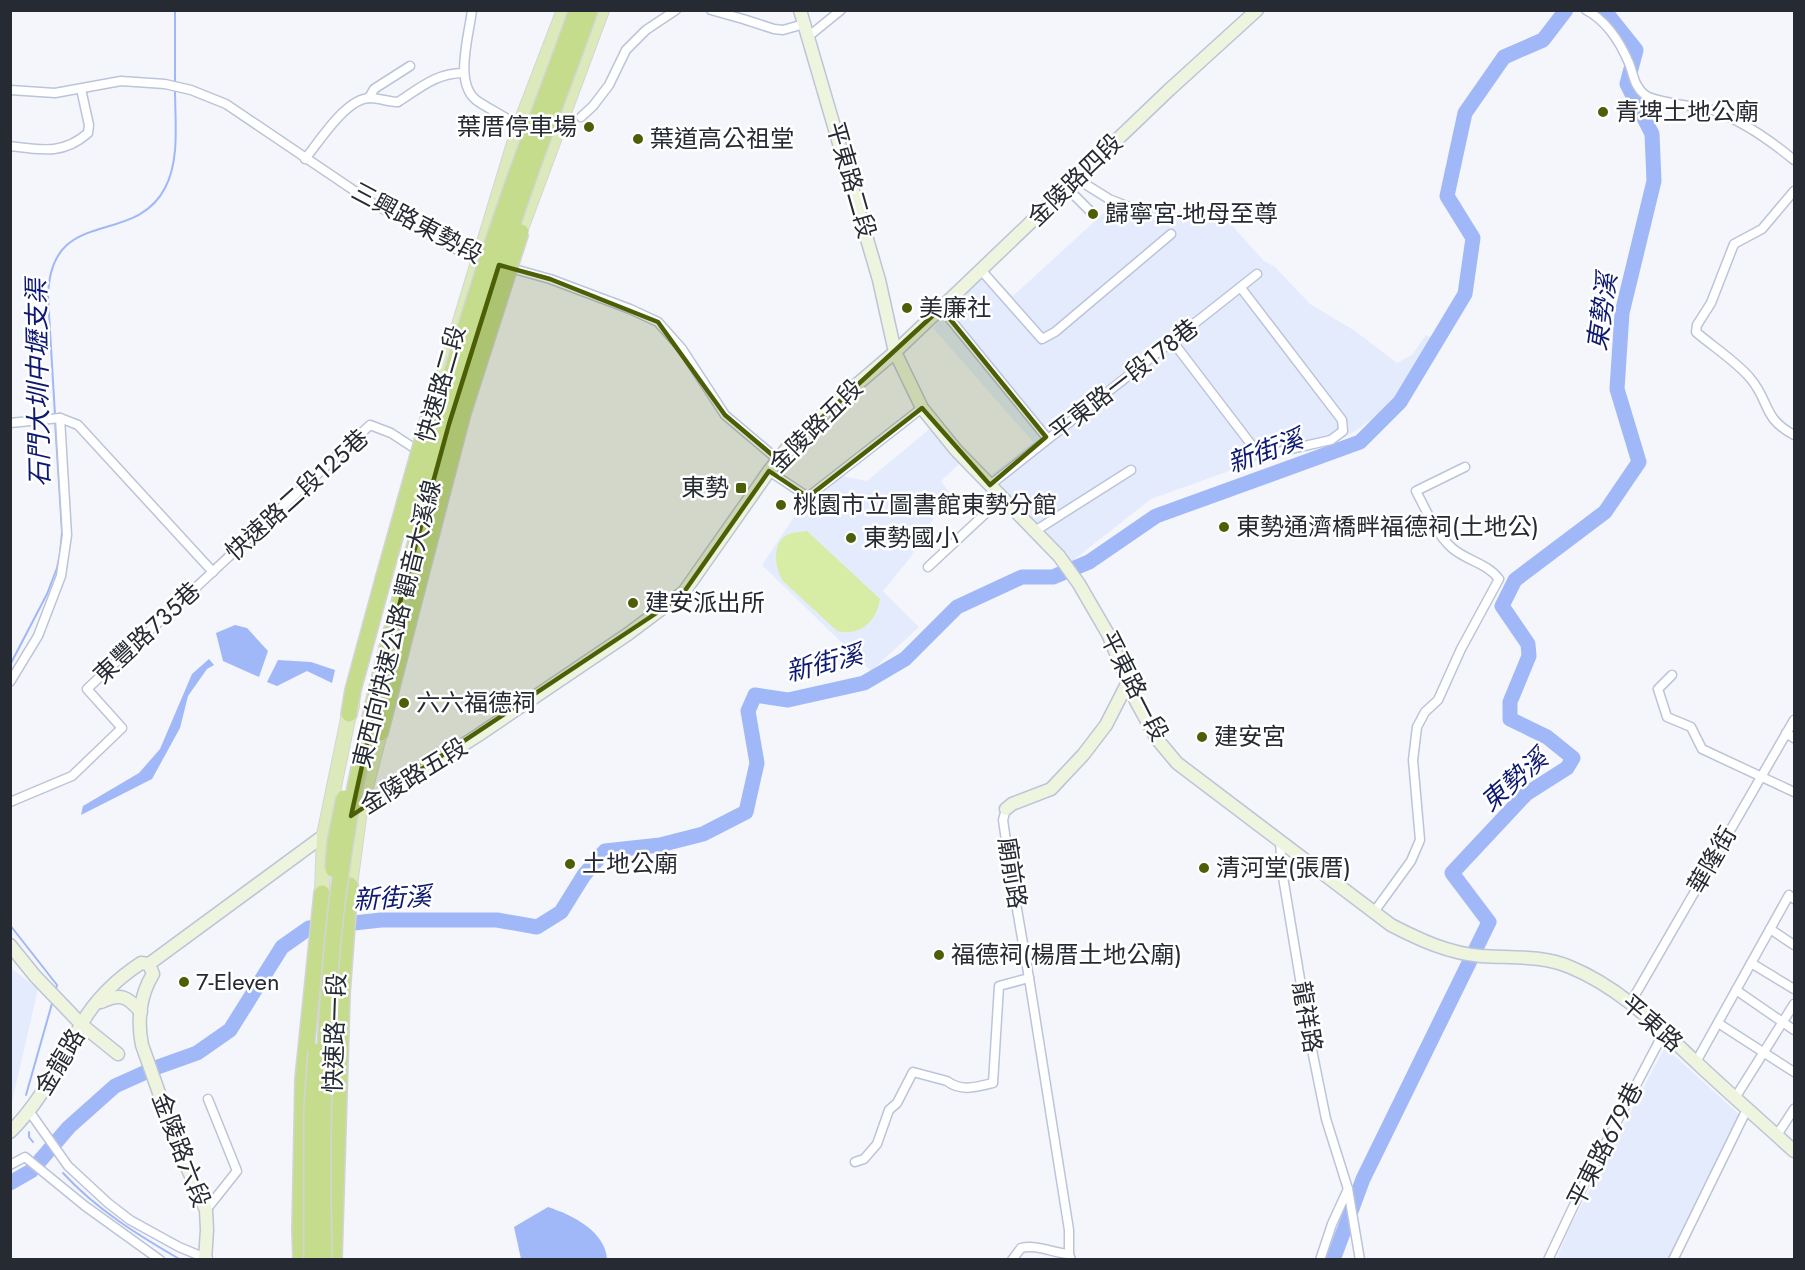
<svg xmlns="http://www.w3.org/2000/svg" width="1805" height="1270" viewBox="0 0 1805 1270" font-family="Jost,'Noto Sans TC',sans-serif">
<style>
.built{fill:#e4ebfd}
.green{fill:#d7eda6}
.water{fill:#a0b8f7}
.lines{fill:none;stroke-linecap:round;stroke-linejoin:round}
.stream{stroke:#a0b8f7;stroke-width:2}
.river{stroke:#a0b8f7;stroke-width:15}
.street-casing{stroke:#bbc4d9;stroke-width:11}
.secondary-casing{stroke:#bbc4d9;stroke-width:15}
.primary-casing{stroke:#d4d4d6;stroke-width:16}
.highway-casing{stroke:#d4d4d6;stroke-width:18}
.street{stroke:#fff;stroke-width:8}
.secondary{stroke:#eef4dd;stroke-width:12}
.primary{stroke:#dceabb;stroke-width:14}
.highway{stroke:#c5dc8d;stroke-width:15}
.highway-bridge-casing{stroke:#d4d4d6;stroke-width:18;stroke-linecap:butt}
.highway-bridge{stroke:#c5dc8d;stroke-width:15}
.marked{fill:#4d5f06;fill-opacity:0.2;stroke:#4d5f06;stroke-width:4.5;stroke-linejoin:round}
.poi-dot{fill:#4d5f06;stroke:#fff;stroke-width:2}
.labels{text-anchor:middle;stroke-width:5;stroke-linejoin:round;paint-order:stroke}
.poi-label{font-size:24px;fill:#262a32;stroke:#fff;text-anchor:start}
.street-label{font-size:24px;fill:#262a32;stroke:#fff}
.water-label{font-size:26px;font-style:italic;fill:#0d1970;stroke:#fff}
</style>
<rect width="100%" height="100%" fill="#f5f6fb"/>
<g class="built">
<polygon points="1118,200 1169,211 1188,220 1226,219 1264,261 1275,267 1310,304 1355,331 1397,363 1412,355 1426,335 1434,339 1402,395 1386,409 1357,430 1335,442 1257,461 1151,499 1071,562 991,475 1033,442 933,328 986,269 1013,296"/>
<polygon points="932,427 961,462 941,481 949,492 910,558 883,591 919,627 871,671 762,565 796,514 801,518 841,476 867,481"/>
<polygon points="11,968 38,989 11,1106"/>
<polygon points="1665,1047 1742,1117 1670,1259 1556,1260 1570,1227"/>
</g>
<path class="green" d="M807,531L880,599C877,621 860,637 837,631L783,581C775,569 771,544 787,535C793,532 800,532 807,531Z"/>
<g class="water">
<polygon points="235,625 247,628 268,651 259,677 223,661 216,633"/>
<polygon points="209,659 214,665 207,669 188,696 180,728 152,779 81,815 83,806 139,773 160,749 192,674"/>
<polygon points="278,660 311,662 335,670 332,683 307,671 277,686 267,682"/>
<path d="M548,1207C572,1215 605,1231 607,1259H521L514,1227Z"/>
</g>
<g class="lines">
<g class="stream">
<polyline points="175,83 175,10"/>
<path d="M55,415L48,297C50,204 134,248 165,188C180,160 175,121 175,89"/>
<polyline points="10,665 47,594 57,568 60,554 62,532 55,421"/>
<polyline points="10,925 57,985 55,992"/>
<polyline points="26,1095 53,1000"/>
<polyline points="29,1132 29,1137 33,1142"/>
<path d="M63,1173C97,1210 138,1235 181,1260"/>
</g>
<g class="river">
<polyline points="10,1183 31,1171 69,1127 115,1086 155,1068 197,1053 230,1030 282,947 309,928 381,920 497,920 537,927 561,912 584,875 605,851 660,845 703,834 746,812 757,763 748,711 755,695 788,700 864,683 905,659 957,607 1022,577 1053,577 1089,562 1156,516 1360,442 1400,402 1465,294 1473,238 1447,196 1465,113 1504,57 1543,40 1566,10"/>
<polyline points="1333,1260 1363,1179 1489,922 1452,873 1526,794 1567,768 1573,758 1547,737 1510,719 1510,702 1529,656 1528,644 1502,606 1515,580 1605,512 1639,462 1617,389 1622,313 1654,181 1652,134 1627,84 1636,50 1604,10"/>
</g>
<g class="street-casing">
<g id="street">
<path d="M472,10C469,36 454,82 476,100C487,108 501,114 512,122"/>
<polyline points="711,10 743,19 774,29 783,30 804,24"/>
<path d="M1586,10C1607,21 1620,42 1629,63C1634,76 1634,86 1645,95C1656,103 1696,106 1712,110C1741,120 1771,141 1794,160"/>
<polyline points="809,36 841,10"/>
<polyline points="10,90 55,93 121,81 165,84 191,90 226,104 374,204 450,246 473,258 483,261"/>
<polyline points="369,98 374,89 410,66"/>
<polyline points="581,117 593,106 609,85 626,50 646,30 676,10"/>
<path d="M10,146C41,150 63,155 88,133L89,125L81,89"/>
<path d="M305,159C319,142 346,98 370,98C379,98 389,102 398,102C420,88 436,73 463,73"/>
<polyline points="1077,179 1109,199 1137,210"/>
<polyline points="1067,188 1089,210"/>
<path d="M1794,191L1762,229L1734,244L1711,303L1697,325L1696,332C1712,346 1737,362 1750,378C1770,401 1762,418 1794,435"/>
<polyline points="507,267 550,279 630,309 658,322 682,349 725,415 777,459"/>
<polyline points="981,270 1042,339 1055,332 1171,234"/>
<polyline points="941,308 1048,439"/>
<polyline points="1173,342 1260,456 1331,440 1343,431 1342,420 1241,288"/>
<polyline points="10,423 60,418 78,425 213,572"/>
<polyline points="769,471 808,497 922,408"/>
<polyline points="990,485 1257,274"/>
<polyline points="1035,531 1131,470"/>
<polyline points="928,567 1002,498"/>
<polyline points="1672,675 1658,689 1667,717 1691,727 1702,749 1794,792"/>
<polyline points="10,682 38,636 61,576 67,535 60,418"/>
<polyline points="1786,733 1794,738"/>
<polyline points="10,802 72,776 122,728 87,689 370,425 391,433 414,448"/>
<polyline points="1006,809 1003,820 1011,875 1029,978 1069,1230 1069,1254 1071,1260"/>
<polyline points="1280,841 1282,871 1311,1045 1326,1119 1348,1189 1360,1260"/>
<path d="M1374,912L1411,861L1420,840L1413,760L1417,727L1425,712L1438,700L1461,649L1499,579C1487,563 1467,561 1452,548C1436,534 1426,510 1416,491L1465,467"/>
<polyline points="1770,929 1794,945"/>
<polyline points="1751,963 1794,989"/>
<polyline points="1736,990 1794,1030"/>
<polyline points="1631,1002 1794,720"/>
<polyline points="1718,1023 1794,1072"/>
<polyline points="1696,1062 1789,895 1794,899"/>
<polyline points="1735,1098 1794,1004"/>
<polyline points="29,1111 68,1166 108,1203 130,1220 179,1247 208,1259"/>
<polyline points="1777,1135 1794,1109"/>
<path d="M855,1162L864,1159L877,1144L889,1110L897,1103L913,1072L947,1081C961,1092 977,1087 993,1083L999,986L1029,978"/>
<polyline points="10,1165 25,1157 85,1206 160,1260"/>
<polyline points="206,1210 237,1171 208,1099"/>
<path d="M1012,1260L1021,1248C1037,1244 1053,1253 1069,1254"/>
<polyline points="1320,1260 1332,1224 1348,1189"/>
<polyline points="1548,1260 1584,1184 1664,1032"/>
<polyline points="1673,1260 1747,1109"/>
</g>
</g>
<g class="secondary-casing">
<g id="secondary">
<path d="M800,10L879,280L895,352L922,408L956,450L1059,556L1079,584L1108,634L1136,701L1157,739L1177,763L1391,925C1420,940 1448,953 1481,956C1511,958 1542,955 1570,967C1621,988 1657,1026 1697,1063C1729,1093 1762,1122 1794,1151"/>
<polyline points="1006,809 1012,804 1051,789 1083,755 1106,725 1128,682"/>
<polyline points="354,814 477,736 628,634 684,592 769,471 789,446 834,404 895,352 1169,90 1257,10"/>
<polyline points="10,945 35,976 82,1025 118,1054"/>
<polyline points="149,964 330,831"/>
<path d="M149,964L153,974C140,995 137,1021 142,1045L179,1149L206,1210L207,1230L205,1260"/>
<path d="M101,1002C121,993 127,996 141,1012"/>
<path d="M10,1132C45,1098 62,1055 87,1015C101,994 120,977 141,963L149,964"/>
</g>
</g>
<g class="primary-casing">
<g id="primary">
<polyline points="516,242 602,10"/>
<polyline points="429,424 519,127 564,10"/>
<polyline points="347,894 350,885 360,810 380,733 380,722"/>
<polyline points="325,902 322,893 324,835 349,714 352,706"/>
</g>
</g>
<g class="highway-casing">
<g id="highway">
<polyline points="349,714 353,690 383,580"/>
<polyline points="380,733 417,589"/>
<polyline points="301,1260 300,1230 303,1079 322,893"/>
<polyline points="334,1260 342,994 350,885"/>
</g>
</g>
<use href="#street" class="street"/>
<use href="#secondary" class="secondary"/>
<use href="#primary" class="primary"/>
<use href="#highway" class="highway"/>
<g class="highway-bridge-casing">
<g id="highway-bridge">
<path d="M410,527C438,415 471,304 509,195C531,133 555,72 577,10"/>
<polyline points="383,580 430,413"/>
<polyline points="417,589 463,413 521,232"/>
<polyline points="333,869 335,843 344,798"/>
<polyline points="312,1260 312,1109 316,1051"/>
<path d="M324,1260C321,1131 323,1000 341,872C355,768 382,665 410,563C444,441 480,319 521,199C543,135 568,73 590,10"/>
</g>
</g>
<use href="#highway-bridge" class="highway-bridge"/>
</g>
<path class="marked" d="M499,265L550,279L658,322L725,415L777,459L941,308L1046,437L990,485L922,408L808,497L769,471L684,592L667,606L351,816L390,639L449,424Z"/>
<g class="poi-dot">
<circle cx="1603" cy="112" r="6"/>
<circle cx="589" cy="127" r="6"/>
<circle cx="638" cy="139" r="6"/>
<circle cx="1093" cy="214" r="6"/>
<circle cx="907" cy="308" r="6"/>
<rect x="735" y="482" width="12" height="12" rx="3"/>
<circle cx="781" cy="505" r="6"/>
<circle cx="1224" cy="527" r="6"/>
<circle cx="851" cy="538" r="6"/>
<circle cx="633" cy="603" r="6"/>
<circle cx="404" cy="703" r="6"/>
<circle cx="1202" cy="737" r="6"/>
<circle cx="570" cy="864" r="6"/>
<circle cx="1204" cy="868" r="6"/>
<circle cx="939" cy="955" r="6"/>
<circle cx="184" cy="982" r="6"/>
</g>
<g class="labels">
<g class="poi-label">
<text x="1615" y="120">青埤土地公廟</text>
<text x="577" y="135" text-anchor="end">葉厝停車場</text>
<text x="650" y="147">葉道高公祖堂</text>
<text x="1105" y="222">歸寧宮-地母至尊</text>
<text x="919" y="316">美廉社</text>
<text x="729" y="496" text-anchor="end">東勢</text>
<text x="793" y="513">桃園市立圖書館東勢分館</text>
<text x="1236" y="535">東勢通濟橋畔福德祠(土地公)</text>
<text x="863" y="546">東勢國小</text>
<text x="645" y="611">建安派出所</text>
<text x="416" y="711">六六福德祠</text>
<text x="1214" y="745">建安宮</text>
<text x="582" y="872">土地公廟</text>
<text x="1216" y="876">清河堂(張厝)</text>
<text x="951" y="963">福德祠(楊厝土地公廟)</text>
<text x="196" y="990">7-Eleven</text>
</g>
<g class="street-label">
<text transform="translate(851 180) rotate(74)" y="8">平東路二段</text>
<text transform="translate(1075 180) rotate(-44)" y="8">金陵路四段</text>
<text transform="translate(417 223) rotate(28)" y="8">三興路東勢段</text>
<text transform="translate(1124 380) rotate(-38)" y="8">平東路一段178巷</text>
<text transform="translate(441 384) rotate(-74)" y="8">快速路二段</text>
<text transform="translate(816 426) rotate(-45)" y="8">金陵路五段</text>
<text transform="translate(297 495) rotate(-42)" y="8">快速路二段125巷</text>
<text transform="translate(397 624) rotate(-76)" y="8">東西向快速公路 觀音大溪線</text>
<text transform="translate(147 633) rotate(-43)" y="8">東豐路735巷</text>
<text transform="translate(1134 686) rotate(63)" y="8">平東路一段</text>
<text transform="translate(414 776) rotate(-32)" y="8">金陵路五段</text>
<text transform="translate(1712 860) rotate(-60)" y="8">華隆街</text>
<text transform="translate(1012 873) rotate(81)" y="8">廟前路</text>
<text transform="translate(1307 1017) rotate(80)" y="8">龍祥路</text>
<text transform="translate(1652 1023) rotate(41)" y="8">平東路</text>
<text transform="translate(335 1033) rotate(-88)" y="8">快速路一段</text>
<text transform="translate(60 1062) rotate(-59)" y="8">金龍路</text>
<text transform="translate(1605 1145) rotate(-63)" y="8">平東路679巷</text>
<text transform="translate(181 1150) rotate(69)" y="8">金陵路六段</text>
</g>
<g class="water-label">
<text transform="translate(1602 312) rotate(-82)" y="9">東勢溪</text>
<text transform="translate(38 383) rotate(-91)" y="9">石門大圳中壢支渠</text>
<text transform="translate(1265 451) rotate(-20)" y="9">新街溪</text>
<text transform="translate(824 663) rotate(-14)" y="9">新街溪</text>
<text transform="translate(1514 780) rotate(-41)" y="9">東勢溪</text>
<text transform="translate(392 898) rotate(-3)" y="9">新街溪</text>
</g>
</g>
<rect width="1805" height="1270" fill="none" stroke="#262a32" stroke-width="24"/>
</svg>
